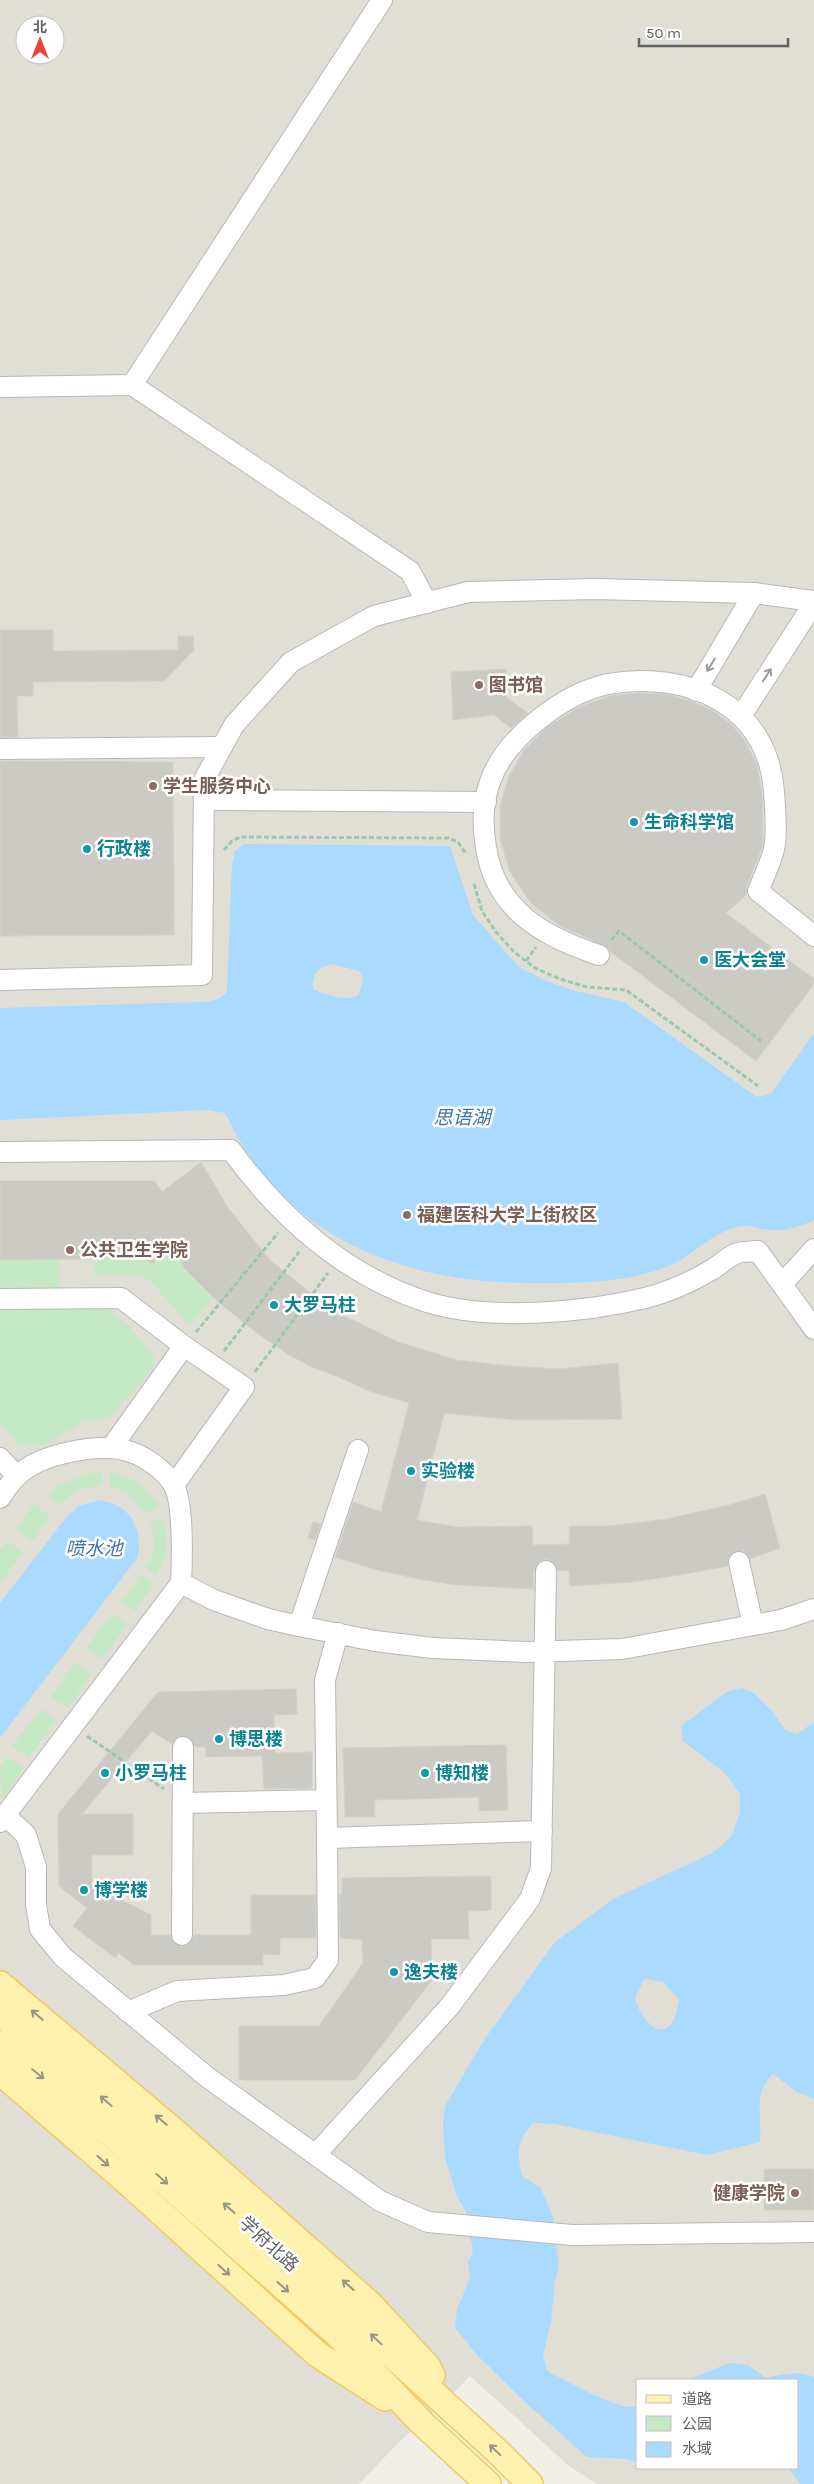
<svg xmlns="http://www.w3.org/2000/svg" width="814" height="2484" viewBox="0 0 814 2484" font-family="Karla,'Noto Sans SC',sans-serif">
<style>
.education{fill:#e1ded6;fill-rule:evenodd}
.green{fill:#c5e8c5}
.water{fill:#aadaff;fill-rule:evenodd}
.building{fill:#cccac5;stroke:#d6d1c6}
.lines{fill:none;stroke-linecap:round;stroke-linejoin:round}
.minor-casing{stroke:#b5b8bc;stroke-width:22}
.major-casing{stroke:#f2c960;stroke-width:28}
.path{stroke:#9cc7a9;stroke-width:3;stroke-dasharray:5 2.5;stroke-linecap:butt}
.minor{stroke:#fff;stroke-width:20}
.major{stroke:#fff2af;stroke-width:25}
.oneway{stroke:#979a9d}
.oneway2{stroke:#979581}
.education-dot{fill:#8d6e63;stroke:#fff;stroke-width:2}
.culture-dot{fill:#0f9aa8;stroke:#fff;stroke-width:2}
.labels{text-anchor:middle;stroke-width:5;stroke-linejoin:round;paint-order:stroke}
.education-label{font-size:18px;font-weight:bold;fill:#785e54;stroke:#fff;text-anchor:start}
.culture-label{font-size:18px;font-weight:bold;fill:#0d838f;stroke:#fff;text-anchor:start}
.street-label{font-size:18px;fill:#5f6368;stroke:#fff}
.water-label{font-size:19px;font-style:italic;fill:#4174aa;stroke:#fff}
</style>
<rect width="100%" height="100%" fill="#f1efe8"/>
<path class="education" d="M0,0H814V2484H597L569,2466L470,2376L444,2403L399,2442L359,2484H0ZM25,25H55V55H25ZM638,2380H798V2468H638Z"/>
<g class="green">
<polygon points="174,1249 199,1283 214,1298 189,1325 151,1281 140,1276 94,1275 94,1250 133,1250 152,1264"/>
<polygon points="0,1260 60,1260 59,1287 0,1288"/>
<polygon points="0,1305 105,1308 125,1322 144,1343 154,1358 154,1368 108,1419 85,1421 44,1445 19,1445 0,1424"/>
<path d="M109,1472C130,1476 151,1487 158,1508L144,1513L127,1493L109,1486Z"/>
<polygon points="87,1473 103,1473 102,1485 79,1490 58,1504 49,1495 57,1486"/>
<polygon points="34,1504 50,1516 33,1541 16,1530"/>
<path d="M160,1518C171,1534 168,1560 155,1575L145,1567C156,1555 156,1538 150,1523Z"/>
<polygon points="7,1541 23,1553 0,1583 0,1550"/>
<polygon points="141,1575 154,1584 135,1611 122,1602"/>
<polygon points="111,1613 127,1624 102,1659 87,1648"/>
<polygon points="75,1662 92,1673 68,1708 51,1697"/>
<polygon points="41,1709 56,1721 28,1758 12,1746"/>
<polygon points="7,1757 24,1768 2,1799 0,1767"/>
</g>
<g class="water">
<path d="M244,844L450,846L473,915L520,968L549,982L576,991L624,1002L757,1097L771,1094L814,1033V1220C801,1226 788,1231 774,1230C753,1230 753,1221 730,1229C711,1236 694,1253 675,1263C664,1269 648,1273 636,1276C603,1283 568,1283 534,1283C429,1284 321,1253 256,1165C243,1149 234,1130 225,1113L207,1110L0,1120V1008L199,1002C211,1001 220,1001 227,991L232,864L235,851ZM332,964L359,971L363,978L359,995C345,1002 326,995 313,989C312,975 317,967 332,964Z"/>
<path d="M100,1500C130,1505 143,1528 138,1557L0,1738V1603L68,1515L79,1506Z"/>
<path d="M742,1688L754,1693L772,1711L785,1730L797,1734L814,1722V2099L797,2092L773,2074C753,2092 762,2116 760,2142L707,2155L555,2124L533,2123C516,2142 517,2152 522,2176L540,2187L553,2216L559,2268L555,2280L551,2323L543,2355L547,2371C565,2380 621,2413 638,2406V2462L627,2459L587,2457L525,2402L478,2356L455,2328L457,2310L470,2278L468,2261L473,2252L466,2212L457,2197L445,2158L443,2125L445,2106L484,2040L555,1942L613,1899L712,1853L731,1837L740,1813V1794L726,1774L683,1741L681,1726L726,1692ZM644,1979L663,1982L679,1999C678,2005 677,2013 674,2019C661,2045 639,2016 635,1998Z"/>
<path d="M729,2363L748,2365L766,2378C782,2374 798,2370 814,2377V2484H800L788,2468H798V2380H688Z"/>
</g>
<g class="building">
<polygon points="0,630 53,630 53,651 178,650 178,636 193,636 194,650 164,681 33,682 33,696 17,696 18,737 0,737"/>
<polygon points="506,669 507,698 528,713 511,728 494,715 453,720 451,672"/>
<polygon points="638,693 665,694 688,700 712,710 731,724 746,742 757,765 762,793 763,845 747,886 747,894 726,913 814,979 814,984 756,1061 611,952 608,947 560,926 531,903 510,872 500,839 500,806 509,776 524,750 546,728 579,707 610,696"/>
<polygon points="0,761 173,762 174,935 0,936"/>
<polygon points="201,1162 228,1208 271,1261 341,1317 342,1315 398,1342 457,1360 510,1366 559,1369 618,1363 622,1419 519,1420 444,1413 417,1520 457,1527 532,1526 533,1545 570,1544 569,1526 608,1526 667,1519 729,1505 765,1494 780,1548 750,1559 743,1551 736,1551 728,1558 728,1566 680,1575 632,1582 570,1586 569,1570 558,1571 552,1561 546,1559 540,1561 533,1572 534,1589 457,1585 424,1580 377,1570 335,1557 353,1502 381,1512 409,1403 369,1391 334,1375 312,1367 289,1355 257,1333 217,1301 185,1269 174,1249 152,1264 132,1250 94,1250 94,1259 0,1260 0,1181 155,1181 162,1192"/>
<polygon points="313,1522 321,1524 315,1540 308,1538"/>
<polygon points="296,1689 297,1714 274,1715 275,1753 312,1752 312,1788 264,1789 262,1756 206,1757 206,1747 195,1747 189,1737 178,1736 172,1744 152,1731 82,1814 133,1814 133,1855 92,1855 92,1885 151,1915 151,1935 170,1935 172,1941 181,1947 188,1945 194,1935 251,1935 251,1895 316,1895 316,1938 280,1938 280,1955 263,1954 263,1965 134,1965 119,1953 115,1958 73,1926 87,1908 59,1886 58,1814 158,1692"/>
<polygon points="506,1745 508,1810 479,1811 479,1797 374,1800 375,1817 345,1817 343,1748"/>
<polygon points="491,1876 491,1910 468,1911 469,1939 431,1939 432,1980 355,2080 239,2080 239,2026 319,2026 363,1963 362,1940 340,1938 339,1895 342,1895 342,1878"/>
<rect x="764" y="2169" width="50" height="41"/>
</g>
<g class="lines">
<g class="minor-casing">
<g id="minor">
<polyline points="132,385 382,0"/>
<polyline points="0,387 132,385 410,571 427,603"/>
<polyline points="696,691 754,593"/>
<polyline points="741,716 814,603"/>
<polyline points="0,749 222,747"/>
<polyline points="204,800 486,802"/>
<path d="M599,955C544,937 495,910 486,847C482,825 483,800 491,779C507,737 564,693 608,684C687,670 768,704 774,792C775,808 778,838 773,853C769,866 763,879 758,891L814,936"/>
<polyline points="0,980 202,975 204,780 234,725 291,662 374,616 468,592 595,589 754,593 814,601"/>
<path d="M0,1152L231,1150C280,1218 346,1276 427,1302C488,1321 583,1313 645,1298C670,1292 691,1282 713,1269C721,1264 728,1257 735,1254C741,1251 751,1252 758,1251L814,1329"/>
<polyline points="782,1284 814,1249"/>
<polyline points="0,1299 121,1298 184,1346 111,1448"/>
<polyline points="0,1458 17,1476"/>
<polyline points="174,1485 244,1387 184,1346"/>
<path d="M0,1498C5,1491 10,1483 16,1477C40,1453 100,1442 131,1452C146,1457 165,1471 173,1484C184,1501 182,1562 181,1583L0,1822"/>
<polyline points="739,1562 753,1625"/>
<polyline points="181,1583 214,1600 268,1619 299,1626 375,1641 433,1648 527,1652 622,1649 781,1620 814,1609"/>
<polyline points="299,1626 358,1450"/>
<polyline points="338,1633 325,1680 327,1838 542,1831"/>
<polyline points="183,1803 326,1800"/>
<polyline points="5,1815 26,1835 36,1867 36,1904 40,1929 63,1957 207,2077 380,2201 428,2222 572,2235 814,2232"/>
<polyline points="182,1935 183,1747"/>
<polyline points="128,2012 177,1991 284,1985 315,1978 328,1960 327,1838"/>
<polyline points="316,2154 450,2006 530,1899 541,1868 546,1571"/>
</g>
</g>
<g class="major-casing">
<g id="major">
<polyline points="0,1984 173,2130 370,2304 428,2367 432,2375"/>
<path d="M0,2013C171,2154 334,2302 497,2451L530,2484"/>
<polyline points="0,2043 108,2132 339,2336 421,2422 488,2484"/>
<polyline points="0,2072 125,2180 317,2354 385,2398"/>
</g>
</g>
<g class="path">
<polyline points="224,850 232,841 240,837 448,838 458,842 466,854"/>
<polyline points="474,884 482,911 496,932 514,952 535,968 560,979 587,987 626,990 758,1086"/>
<polyline points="611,940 619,931 761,1041"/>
<polyline points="526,961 536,947"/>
<polyline points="196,1332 278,1233"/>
<polyline points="224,1351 299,1252"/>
<polyline points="255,1372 328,1273"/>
<polyline points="87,1736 164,1789"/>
</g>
<use href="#minor" class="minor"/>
<use href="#major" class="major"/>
</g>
<defs><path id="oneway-shaft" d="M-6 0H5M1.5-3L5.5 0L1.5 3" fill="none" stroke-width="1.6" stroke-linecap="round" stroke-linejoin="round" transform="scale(1.25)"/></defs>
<g class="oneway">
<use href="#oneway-shaft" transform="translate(711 665) rotate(121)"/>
<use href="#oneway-shaft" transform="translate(767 675) rotate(-57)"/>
</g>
<g class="oneway2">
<use href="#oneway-shaft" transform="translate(37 2015) rotate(-140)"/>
<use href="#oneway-shaft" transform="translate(38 2074) rotate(39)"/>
<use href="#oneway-shaft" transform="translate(106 2101) rotate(-139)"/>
<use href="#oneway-shaft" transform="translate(161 2120) rotate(-140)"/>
<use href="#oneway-shaft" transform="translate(103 2161) rotate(41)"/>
<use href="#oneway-shaft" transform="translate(162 2179) rotate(42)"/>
<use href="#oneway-shaft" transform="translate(229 2208) rotate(-139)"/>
<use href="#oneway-shaft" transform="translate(224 2270) rotate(42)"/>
<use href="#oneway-shaft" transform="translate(348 2285) rotate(-139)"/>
<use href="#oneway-shaft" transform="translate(283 2287) rotate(42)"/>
<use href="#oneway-shaft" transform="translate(376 2339) rotate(-137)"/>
<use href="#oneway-shaft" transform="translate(495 2450) rotate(-137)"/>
</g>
<g class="education-dot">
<circle cx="479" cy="685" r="5"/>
<circle cx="153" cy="786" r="5"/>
<circle cx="407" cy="1215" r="5"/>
<circle cx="70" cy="1250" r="5"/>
<circle cx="795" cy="2193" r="5"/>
</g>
<g class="culture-dot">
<circle cx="634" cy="822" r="5"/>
<circle cx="87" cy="849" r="5"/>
<circle cx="704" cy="960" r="5"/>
<circle cx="274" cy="1305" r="5"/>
<circle cx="411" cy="1471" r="5"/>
<circle cx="219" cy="1739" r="5"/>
<circle cx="105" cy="1773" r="5"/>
<circle cx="425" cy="1773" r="5"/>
<circle cx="84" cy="1890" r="5"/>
<circle cx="394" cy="1972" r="5"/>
</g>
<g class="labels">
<g class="education-label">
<text x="489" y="691">图书馆</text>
<text x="163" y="792">学生服务中心</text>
<text x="417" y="1221">福建医科大学上街校区</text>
<text x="80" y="1256">公共卫生学院</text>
<text x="785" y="2199" text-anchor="end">健康学院</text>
</g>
<g class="culture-label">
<text x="644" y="828">生命科学馆</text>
<text x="97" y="855">行政楼</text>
<text x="714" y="966">医大会堂</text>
<text x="284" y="1311">大罗马柱</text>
<text x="421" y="1477">实验楼</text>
<text x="229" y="1745">博思楼</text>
<text x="115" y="1779">小罗马柱</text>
<text x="435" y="1779">博知楼</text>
<text x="94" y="1896">博学楼</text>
<text x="404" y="1978">逸夫楼</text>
</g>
<g class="street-label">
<text transform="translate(269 2244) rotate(42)" y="6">学府北路</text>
</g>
<g class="water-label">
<text x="462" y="1124">思语湖</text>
<text x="94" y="1555">喷水池</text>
</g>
</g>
<rect x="636" y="2379" width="162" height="90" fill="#ffffff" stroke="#bfc1c3"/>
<rect x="646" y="2395" width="25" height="8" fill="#fff2af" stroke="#bfc1c3"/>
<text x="682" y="2404" font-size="15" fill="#5f6368">道路</text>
<rect x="646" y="2416" width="25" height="15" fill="#c5e8c5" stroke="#bfc1c3"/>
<text x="682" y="2429" font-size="15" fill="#5f6368">公园</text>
<rect x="646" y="2442" width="25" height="15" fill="#aadaff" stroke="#bfc1c3"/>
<text x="682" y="2454" font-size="15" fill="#5f6368">水域</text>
<g transform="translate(40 40)"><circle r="24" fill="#ffffff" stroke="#bfc1c3"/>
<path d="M0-4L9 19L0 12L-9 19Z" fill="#ea4335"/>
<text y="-8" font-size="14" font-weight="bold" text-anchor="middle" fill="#5f6368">北</text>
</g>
<path d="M639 38v8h149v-8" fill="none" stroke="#5f6368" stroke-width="2.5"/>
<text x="646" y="38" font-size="15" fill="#5f6368" stroke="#ffffff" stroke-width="4" paint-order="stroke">50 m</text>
</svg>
